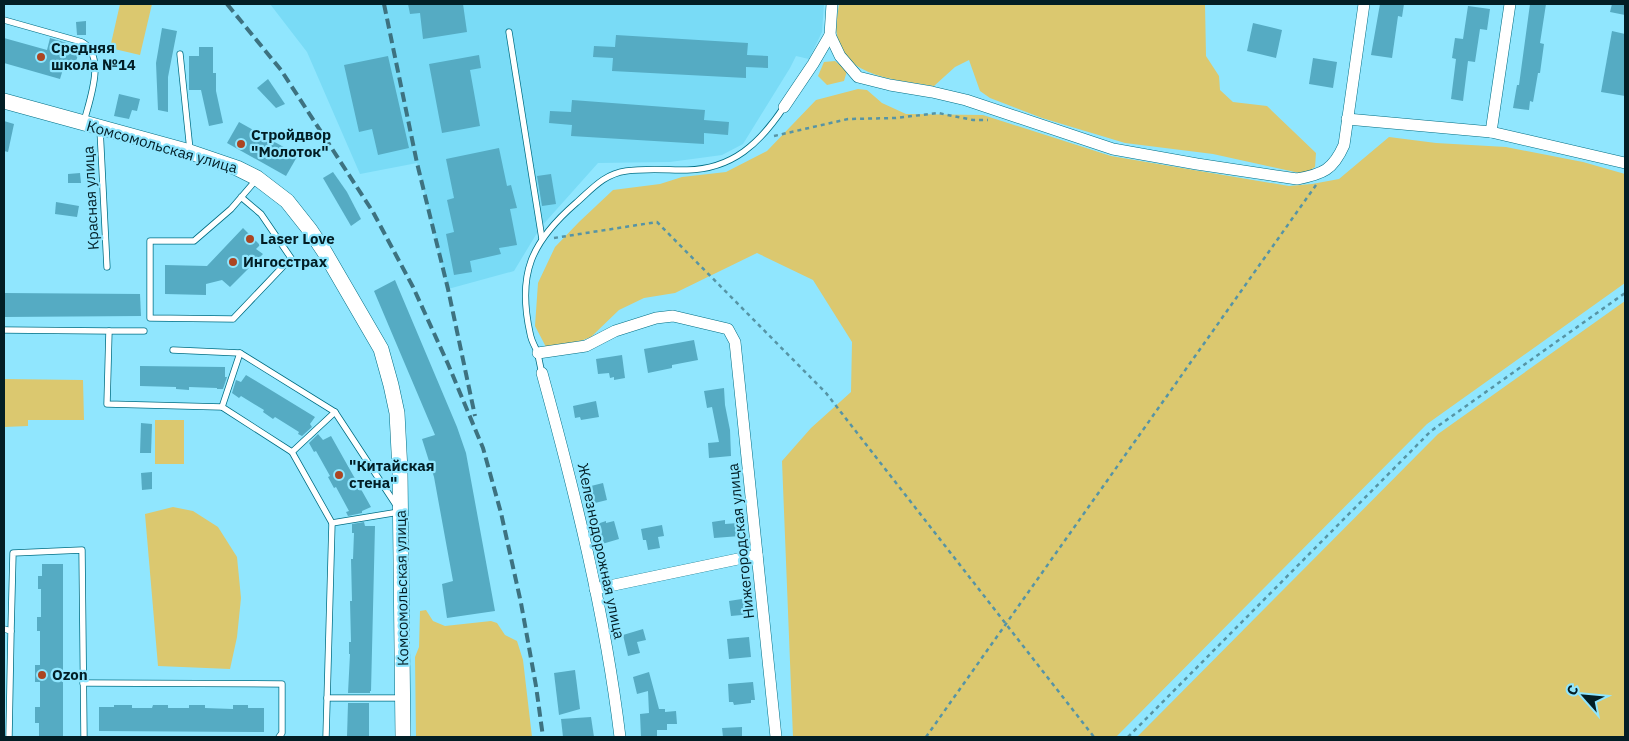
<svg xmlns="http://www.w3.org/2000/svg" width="1629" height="741" viewBox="0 0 1629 741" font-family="'IBM Plex Sans',sans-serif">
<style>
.built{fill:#79dbf6}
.green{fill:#dbc86f}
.building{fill:#55abc3}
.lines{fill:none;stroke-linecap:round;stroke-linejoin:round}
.lane-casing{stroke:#006e84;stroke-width:7}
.street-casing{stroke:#006e84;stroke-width:12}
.secondary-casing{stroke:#006e84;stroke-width:16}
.path{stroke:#5694a5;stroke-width:2.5;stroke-dasharray:4 4;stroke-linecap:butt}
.lane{stroke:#fff;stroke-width:5.5}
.street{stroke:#fff;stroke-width:11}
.secondary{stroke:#fff;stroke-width:15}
.rail{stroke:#3d7280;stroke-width:4;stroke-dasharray:10 5;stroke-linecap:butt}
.poi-dot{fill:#ac4522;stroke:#90e6fe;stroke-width:2}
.labels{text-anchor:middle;stroke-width:4.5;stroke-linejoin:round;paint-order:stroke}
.poi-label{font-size:15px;font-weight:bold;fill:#021e25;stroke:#90e6fe;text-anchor:start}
.street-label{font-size:15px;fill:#021e25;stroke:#90e6fe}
</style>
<rect width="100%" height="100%" fill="#90e6fe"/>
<polygon class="built" points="270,4 824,4 822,32 809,59 796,56 790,68 743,144 722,155 670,162 598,163 540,228 514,271 448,289 417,163 360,174 307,52"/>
<g class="green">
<polygon points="120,4 152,4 140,55 110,48"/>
<path d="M839,4H1205L1206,56L1219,76L1220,90L1233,102L1267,106L1316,153L1315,167L1304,174L1213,154L1125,143L1042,118L990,98L980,91L969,60L955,67L934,86C900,80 843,78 837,35C835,26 838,13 839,4Z"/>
<polygon points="835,61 847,71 844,81 827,85 818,76 824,62"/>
<polygon points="858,89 867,90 882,103 906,114 983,115 1111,156 1289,186 1312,184 1339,179 1389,137 1436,143 1506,147 1583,162 1625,174 1625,283 1427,424 1116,737 793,737 782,461 811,428 851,392 852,342 813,280 757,253 675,293 644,298 619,310 591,337 570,345 546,347 535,326 538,283 555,247 579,222 613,190 660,184 682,177 726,172 767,151 816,100"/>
<polygon points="1625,301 1625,737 1137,737 1438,434"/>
<polygon points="4,379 83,380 84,420 28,420 28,426 4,427"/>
<rect x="155" y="420" width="29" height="44"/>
<polygon points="173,507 193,511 218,527 237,557 241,598 237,637 230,669 158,666 145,514"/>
<polygon points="426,610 433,621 445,626 491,621 497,623 505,635 517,641 523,660 532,737 416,737 415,657 419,647 420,611"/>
</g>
<g class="building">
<polygon points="408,4 463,4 467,32 423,39 420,13 410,14"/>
<polygon points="1380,4 1404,4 1402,17 1398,16 1392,58 1371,55"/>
<polygon points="1530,4 1546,4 1540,43 1544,44 1540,73 1538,73 1533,102 1530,101 1529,110 1513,108 1517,85 1519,85"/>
<polygon points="1612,4 1625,4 1625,15 1610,12"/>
<polygon points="1468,6 1490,9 1487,30 1480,29 1475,62 1468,61 1463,101 1451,99 1456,59 1452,58 1455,38 1463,39"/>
<polygon points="86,21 86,35 77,35 76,22"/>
<polygon points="1253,23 1282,30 1276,58 1247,51"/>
<polygon points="162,28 177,31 168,77 168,112 158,110 156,63"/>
<polygon points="1612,31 1625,34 1625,96 1601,92"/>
<polygon points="616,35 748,43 747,55 768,56 768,68 746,67 746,78 612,71 613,58 593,57 594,46 615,47"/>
<polygon points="4,38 47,50 50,38 80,47 74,69 64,66 60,79 4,63"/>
<polygon points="199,47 213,47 213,73 216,73 216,91 223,123 209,126 201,90 189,90 189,56 199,56"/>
<polygon points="479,55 481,68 470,70 480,126 442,133 429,64"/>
<polygon points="388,56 409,148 378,155 372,129 359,132 344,65"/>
<polygon points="1313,58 1337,62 1333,88 1309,84"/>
<polygon points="268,79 285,104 276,108 257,88"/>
<polygon points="119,94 140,99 137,111 132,110 129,119 114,116"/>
<polygon points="572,100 705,110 704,120 729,122 728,135 704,133 704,144 571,136 572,125 549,123 550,111 571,112"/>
<polygon points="4,121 14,124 8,152 4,151"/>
<polygon points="239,122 298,155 286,176 227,143"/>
<polygon points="499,148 507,186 511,185 517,208 510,209 517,245 499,248 501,254 470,261 472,272 454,275 446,234 454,232 447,200 454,198 446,159"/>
<polygon points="333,172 347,192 361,219 351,226 323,178"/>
<polygon points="80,173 81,183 68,183 68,174"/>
<polygon points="551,174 556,204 542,206 537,176"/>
<polygon points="56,202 79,206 77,217 55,214"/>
<polygon points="243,228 260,245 256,249 263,254 230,287 222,280 206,284 206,295 165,294 165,265 207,266"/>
<polygon points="395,280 457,427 466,453 495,611 447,618 442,584 453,581 434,477 422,439 435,435 374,291"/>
<polygon points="4,293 140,294 141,316 4,317"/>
<polygon points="694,340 698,360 672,365 672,368 648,373 644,349"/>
<polygon points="622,355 625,378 614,380 614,377 610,378 609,373 598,374 596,359"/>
<polygon points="140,366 225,367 225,377 227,377 223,389 217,389 217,388 189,387 189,390 176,389 176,387 140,386"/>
<polygon points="246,375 315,417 310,424 312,427 302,436 298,434 299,432 275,417 273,419 263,412 264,410 241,396 239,398 232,393 236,380 241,382"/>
<polygon points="724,388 725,405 730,430 731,456 709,458 708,443 719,442 712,407 707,408 704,391"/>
<polygon points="596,401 599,417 581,420 580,417 575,418 573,406"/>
<polygon points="141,423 152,424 151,453 140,453"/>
<polygon points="318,434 323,440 331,436 371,507 362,511 362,513 348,516 346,512 349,511 336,487 334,488 328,477 330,476 316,451 314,452 309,443"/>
<polygon points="152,472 152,489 142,490 141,473"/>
<polygon points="603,483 607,500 591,504 587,487"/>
<polygon points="725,520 725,524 738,523 740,536 714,538 712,522"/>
<polygon points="606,521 606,523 614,521 619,539 602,544 597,524"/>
<polygon points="364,522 365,526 375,526 371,691 370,691 370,693 348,693 350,654 349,654 349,642 351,642 350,601 352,601 351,559 353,559 354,533 352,533 352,524"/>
<polygon points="662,525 664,536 658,537 660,548 648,550 646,540 643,540 641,529"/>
<polygon points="42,564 63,564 63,737 39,737 39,723 35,723 35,707 40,707 40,682 35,682 35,665 40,665 40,631 37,631 37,617 41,617 41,589 38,589 38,576 42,576"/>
<polygon points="748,598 749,600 750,600 752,614 731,616 729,601"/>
<polygon points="643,629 646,640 637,642 640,653 628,656 623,635"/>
<polygon points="749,637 751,657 729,659 727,639"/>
<polygon points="575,670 580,709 559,715 554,673"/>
<polygon points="649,672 659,709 665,709 665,712 676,711 677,724 667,724 667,730 657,730 657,737 641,737 640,714 649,713 648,691 637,694 633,677"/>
<polygon points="753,682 755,700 751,700 751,703 734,705 733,702 729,702 728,684"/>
<polygon points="348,703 369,703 369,737 347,737"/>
<polygon points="114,705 132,705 132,708 152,708 153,705 168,705 168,708 189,708 189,705 205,705 205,708 233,709 233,705 248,705 248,708 264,708 264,732 99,731 99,707 114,707"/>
<polygon points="591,717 594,737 563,737 561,719"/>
<polygon points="742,727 742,737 723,737 722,728"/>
</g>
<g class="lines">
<g class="lane-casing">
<g id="lane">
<path d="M4,20L82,42C107,56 89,101 84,122"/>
<polyline points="509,32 542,239"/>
<polyline points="180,54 190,150"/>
<polyline points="100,129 107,267"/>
<polyline points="241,197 261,214 291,258 233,319 150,318 150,241 194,241 231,209 256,180"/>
<polyline points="4,330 109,331 107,404 222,407 292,452 332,523 326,737"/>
<polyline points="109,331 144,331"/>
<polyline points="173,350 240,353 335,412 396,505"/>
<path d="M542,373C540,366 539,358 537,351C534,345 531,340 530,333C517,274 531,242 576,203C592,189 604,174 626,171C645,168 667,170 687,170C733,169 760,143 784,107"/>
<polyline points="222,407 240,353"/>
<polyline points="292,452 335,412"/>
<polyline points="332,523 399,512"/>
<polyline points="4,629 11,631 9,737"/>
<polyline points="11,631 13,553 82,550 84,737"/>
<polyline points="83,683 282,684 282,733 279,737"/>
<polyline points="327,698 402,698"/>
</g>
</g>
<g class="street-casing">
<g id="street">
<path d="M830,35L840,56L858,77L890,85L932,92L966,100L1113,149L1197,164L1297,179C1323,174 1333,170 1344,145L1364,4"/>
<polyline points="784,107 813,64 830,35 832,4"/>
<polyline points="1347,119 1491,132 1625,163"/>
<polyline points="1491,132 1510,4"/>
<polyline points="538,353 586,346 615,331 656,318 673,316 728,329 735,342 776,737"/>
<path d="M542,373C575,493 605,613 620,737"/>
<polyline points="595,589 757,555"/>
</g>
</g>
<g class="secondary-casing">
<polyline id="secondary" points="4,101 190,152 237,168 257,178 287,201 310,230 324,251 381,349 391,385 397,413 400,471 403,737"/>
</g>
<g class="path">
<polyline points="774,136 848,119 896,118 938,113 973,120 988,120"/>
<polyline points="554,238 657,222 826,393 1094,737"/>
<polyline points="926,737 1316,185"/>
<polyline points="1128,737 1431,431 1625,293"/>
</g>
<use href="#lane" class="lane"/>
<use href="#street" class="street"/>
<use href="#secondary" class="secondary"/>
<g class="rail">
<polyline points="227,4 281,70 373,212 413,287 448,364 483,448 501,513 521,603 536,686 543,737"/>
<polyline points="384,4 417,163 448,289 475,416"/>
</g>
</g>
<g class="poi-dot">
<circle cx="41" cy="57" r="5"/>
<circle cx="241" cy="144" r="5"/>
<circle cx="250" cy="239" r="5"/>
<circle cx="233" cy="262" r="5"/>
<circle cx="339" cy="475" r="5"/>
<circle cx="42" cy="675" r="5"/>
</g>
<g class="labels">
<g class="poi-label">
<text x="51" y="53">Средняя<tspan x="51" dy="17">школа №14</tspan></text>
<text x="251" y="140">Стройдвор<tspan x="251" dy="17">"Молоток"</tspan></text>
<text x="260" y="244">Laser Love</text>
<text x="243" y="267">Ингосстрах</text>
<text x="349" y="471">"Китайская<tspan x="349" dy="17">стена"</tspan></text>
<text x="52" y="680">Ozon</text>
</g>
<g class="street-label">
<text transform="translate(162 147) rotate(16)" y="5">Комсомольская улица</text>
<text transform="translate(91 198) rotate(-93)" y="5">Красная улица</text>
<text transform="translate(741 541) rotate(-96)" y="5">Нижегородская улица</text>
<text transform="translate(601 551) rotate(78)" y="5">Железнодорожная улица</text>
<text transform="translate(402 588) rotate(-91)" y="5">Комсомольская улица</text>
</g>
</g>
<rect width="1629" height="741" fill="none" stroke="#021e25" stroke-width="10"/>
<g transform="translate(1584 696) rotate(297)" stroke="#90e6fe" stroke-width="4" paint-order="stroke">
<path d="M0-4L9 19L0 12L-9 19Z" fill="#021e25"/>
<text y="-8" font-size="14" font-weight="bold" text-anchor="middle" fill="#021e25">С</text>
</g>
</svg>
